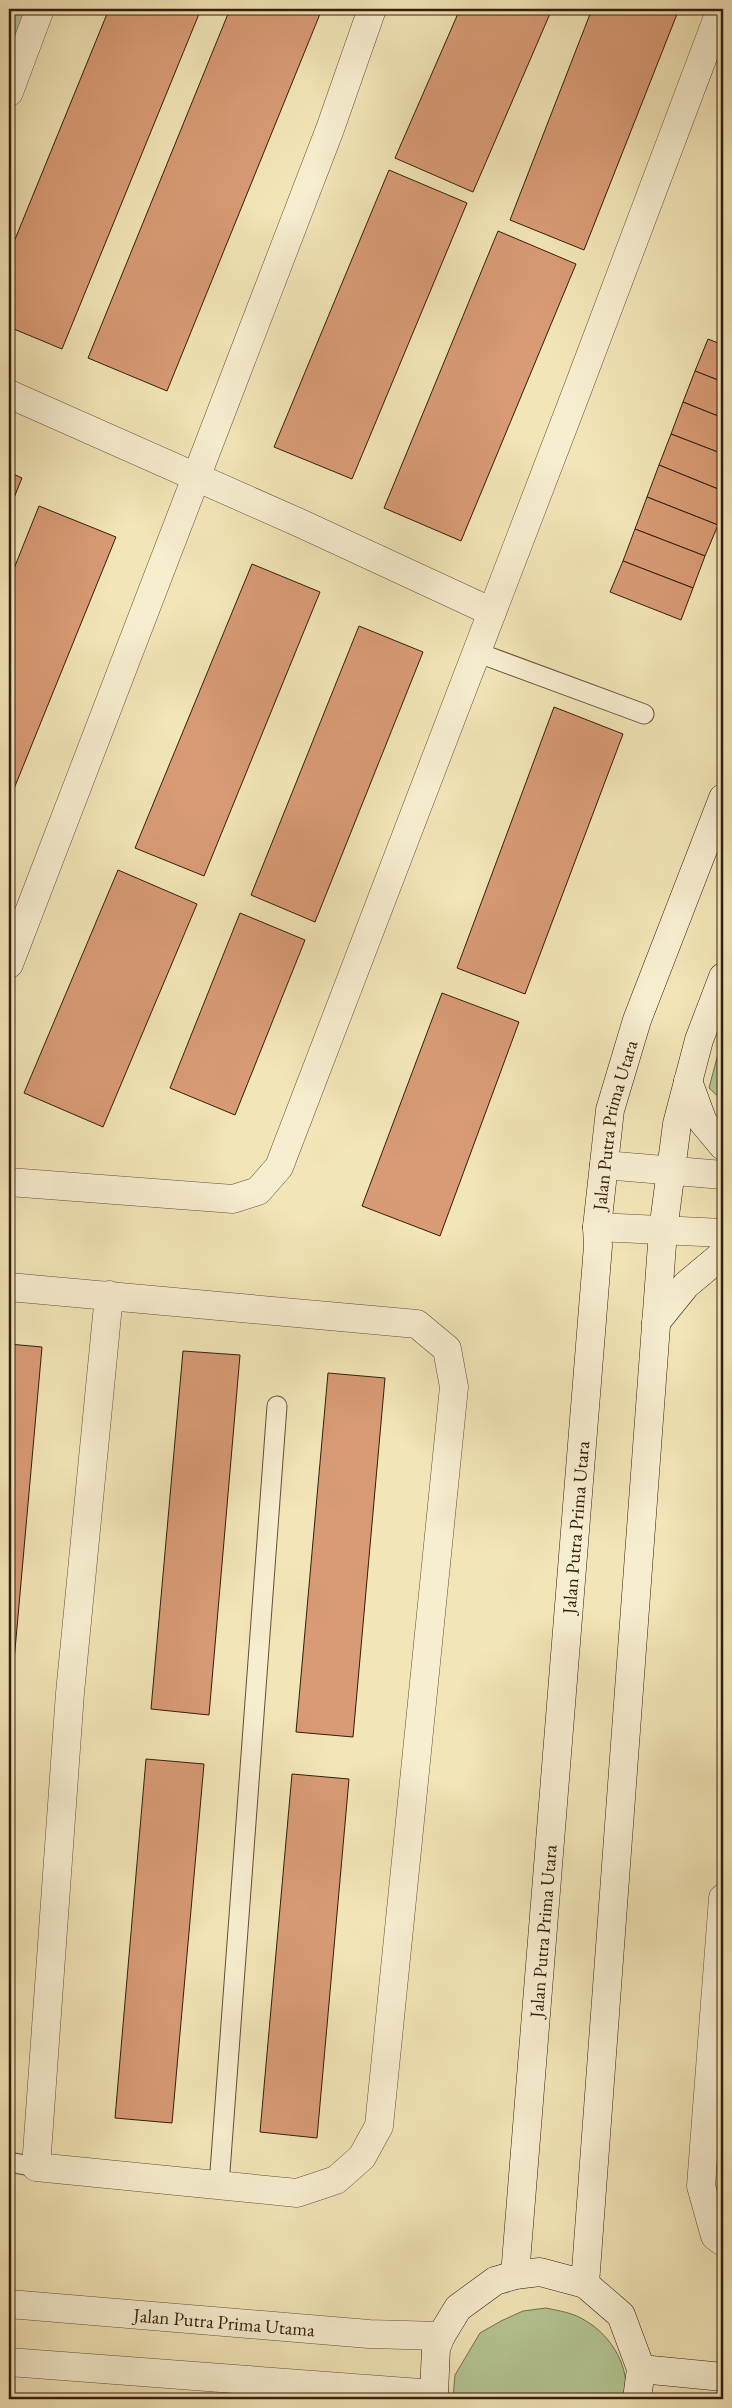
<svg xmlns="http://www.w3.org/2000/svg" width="732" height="2408" viewBox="0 0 732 2408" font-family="'EB Garamond',serif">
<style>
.green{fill:#b4c693;stroke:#747150}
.building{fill:#d89b75;stroke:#341c0d}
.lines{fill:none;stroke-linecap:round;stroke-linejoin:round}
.service-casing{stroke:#644e38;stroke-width:21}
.minor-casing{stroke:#644e38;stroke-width:29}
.tertiary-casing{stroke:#644e38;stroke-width:29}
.secondary-casing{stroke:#341c0d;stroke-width:29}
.service{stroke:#f7eed0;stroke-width:19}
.minor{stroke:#f7eed0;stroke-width:28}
.tertiary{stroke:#f7eed0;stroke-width:28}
.secondary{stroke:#f7eed0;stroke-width:28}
.labels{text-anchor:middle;stroke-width:4.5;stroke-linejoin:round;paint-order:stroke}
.street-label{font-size:19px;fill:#341c0d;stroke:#f7eed0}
</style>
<rect width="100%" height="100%" fill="#f2e5b7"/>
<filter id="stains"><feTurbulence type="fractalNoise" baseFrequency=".004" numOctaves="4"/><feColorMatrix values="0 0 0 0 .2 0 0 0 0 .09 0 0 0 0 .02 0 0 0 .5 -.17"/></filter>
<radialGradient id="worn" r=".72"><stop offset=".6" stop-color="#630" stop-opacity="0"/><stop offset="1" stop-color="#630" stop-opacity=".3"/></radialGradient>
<g class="green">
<polygon points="9,9 26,9 9,54"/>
<polygon points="723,1035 723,1101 709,1088"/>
<path d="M546,2308C560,2311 574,2313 586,2321C612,2336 632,2370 624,2399H453L455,2375L480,2333L501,2321L523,2311Z"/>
</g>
<g class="building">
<polygon points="109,9 201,9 62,349 9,327 9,254"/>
<polygon points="230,9 322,9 167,391 88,358"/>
<polygon points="460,9 552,9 473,192 395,158"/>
<polygon points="592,9 679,9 584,250 510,220"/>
<polygon points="389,170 467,203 352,479 274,447"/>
<polygon points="498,231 576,264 461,541 384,508"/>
<polygon points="708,339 723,345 723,382 695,371"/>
<polygon points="695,371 723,382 723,418 683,402"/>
<polygon points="683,402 723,418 723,454 671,434"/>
<polygon points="671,434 723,454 723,491 659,465"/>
<polygon points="659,465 723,491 723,512 718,525 647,497"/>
<polygon points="9,472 22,478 9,510"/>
<polygon points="647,497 718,525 705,556 635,529"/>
<polygon points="39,506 116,537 9,801 9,581"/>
<polygon points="635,529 705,556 693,588 623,561"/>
<polygon points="623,561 693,588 681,620 610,592"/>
<polygon points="252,564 320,592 204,876 135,848"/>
<polygon points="359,626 423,652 315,922 251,895"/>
<polygon points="554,707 623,734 525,994 457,968"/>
<polygon points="118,870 197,904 103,1127 24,1093"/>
<polygon points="240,913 305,940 235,1115 170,1088"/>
<polygon points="442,993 519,1022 440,1236 362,1206"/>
<polygon points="9,1344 42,1347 10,1706 9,1706"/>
<polygon points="183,1351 240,1355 209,1715 151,1709"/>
<polygon points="328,1373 385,1378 353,1737 296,1732"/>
<polygon points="146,1759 204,1764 172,2123 115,2118"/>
<polygon points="292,1774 349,1779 317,2138 260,2132"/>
</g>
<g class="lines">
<g class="service-casing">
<g id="service">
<polyline points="476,652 644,714"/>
<polyline points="9,2162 36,2167"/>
<polyline points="219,2185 277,1406"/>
</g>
</g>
<g class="minor-casing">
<g id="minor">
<polyline points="9,92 40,9"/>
<polyline points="9,394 302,524 492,612"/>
<polyline points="9,964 330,129 372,9"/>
<polyline points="604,1165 723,1175"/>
<polyline points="9,1182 233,1199 258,1191 279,1167 578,388 721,9"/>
<polyline points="597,1227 723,1233"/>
<polyline points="9,1287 417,1324 447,1349 454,1387 379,2126 362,2157 336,2180 297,2193 36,2167 70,1693 109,1295"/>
<polyline points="723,1898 701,2186 715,2236 723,2242"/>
</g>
</g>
<g class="tertiary-casing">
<g id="tertiary">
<path id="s1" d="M9,2304L369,2334L441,2336"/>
<polyline points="9,2362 434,2394"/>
</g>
</g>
<g class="secondary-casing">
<g id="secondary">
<polyline points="688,1081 703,1122 723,1146"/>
<polyline points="656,1322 686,1285 723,1254"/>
<path id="s2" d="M515,2275L598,1246L597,1227L610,1110L637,1020L723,798"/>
<polyline points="585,2284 663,1231 677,1124 699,1040 723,977"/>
<polyline points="641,2369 723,2377"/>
<polyline points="436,2399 434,2394 436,2348 441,2336 458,2308 495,2281 515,2275 540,2272 585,2284 621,2315 641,2369 637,2399"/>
</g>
</g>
<use href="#service" class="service"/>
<use href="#minor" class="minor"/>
<use href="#tertiary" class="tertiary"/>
<use href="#secondary" class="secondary"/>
</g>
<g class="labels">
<g class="street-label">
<text dy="7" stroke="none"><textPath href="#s2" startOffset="1155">Jalan Putra Prima Utara</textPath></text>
<text dy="7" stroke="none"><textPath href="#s2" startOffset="750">Jalan Putra Prima Utara</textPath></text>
<text dy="7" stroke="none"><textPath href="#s2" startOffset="345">Jalan Putra Prima Utara</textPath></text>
<text dy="7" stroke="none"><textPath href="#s1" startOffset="216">Jalan Putra Prima Utama</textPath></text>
</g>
</g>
<rect width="732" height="2408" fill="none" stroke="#f2e5b7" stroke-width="30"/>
<rect x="10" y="10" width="712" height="2388" fill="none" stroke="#341c0d" stroke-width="2.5"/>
<rect x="15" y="15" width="702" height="2378" fill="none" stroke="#341c0d"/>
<rect width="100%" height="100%" filter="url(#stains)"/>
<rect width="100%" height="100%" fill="url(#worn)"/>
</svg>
